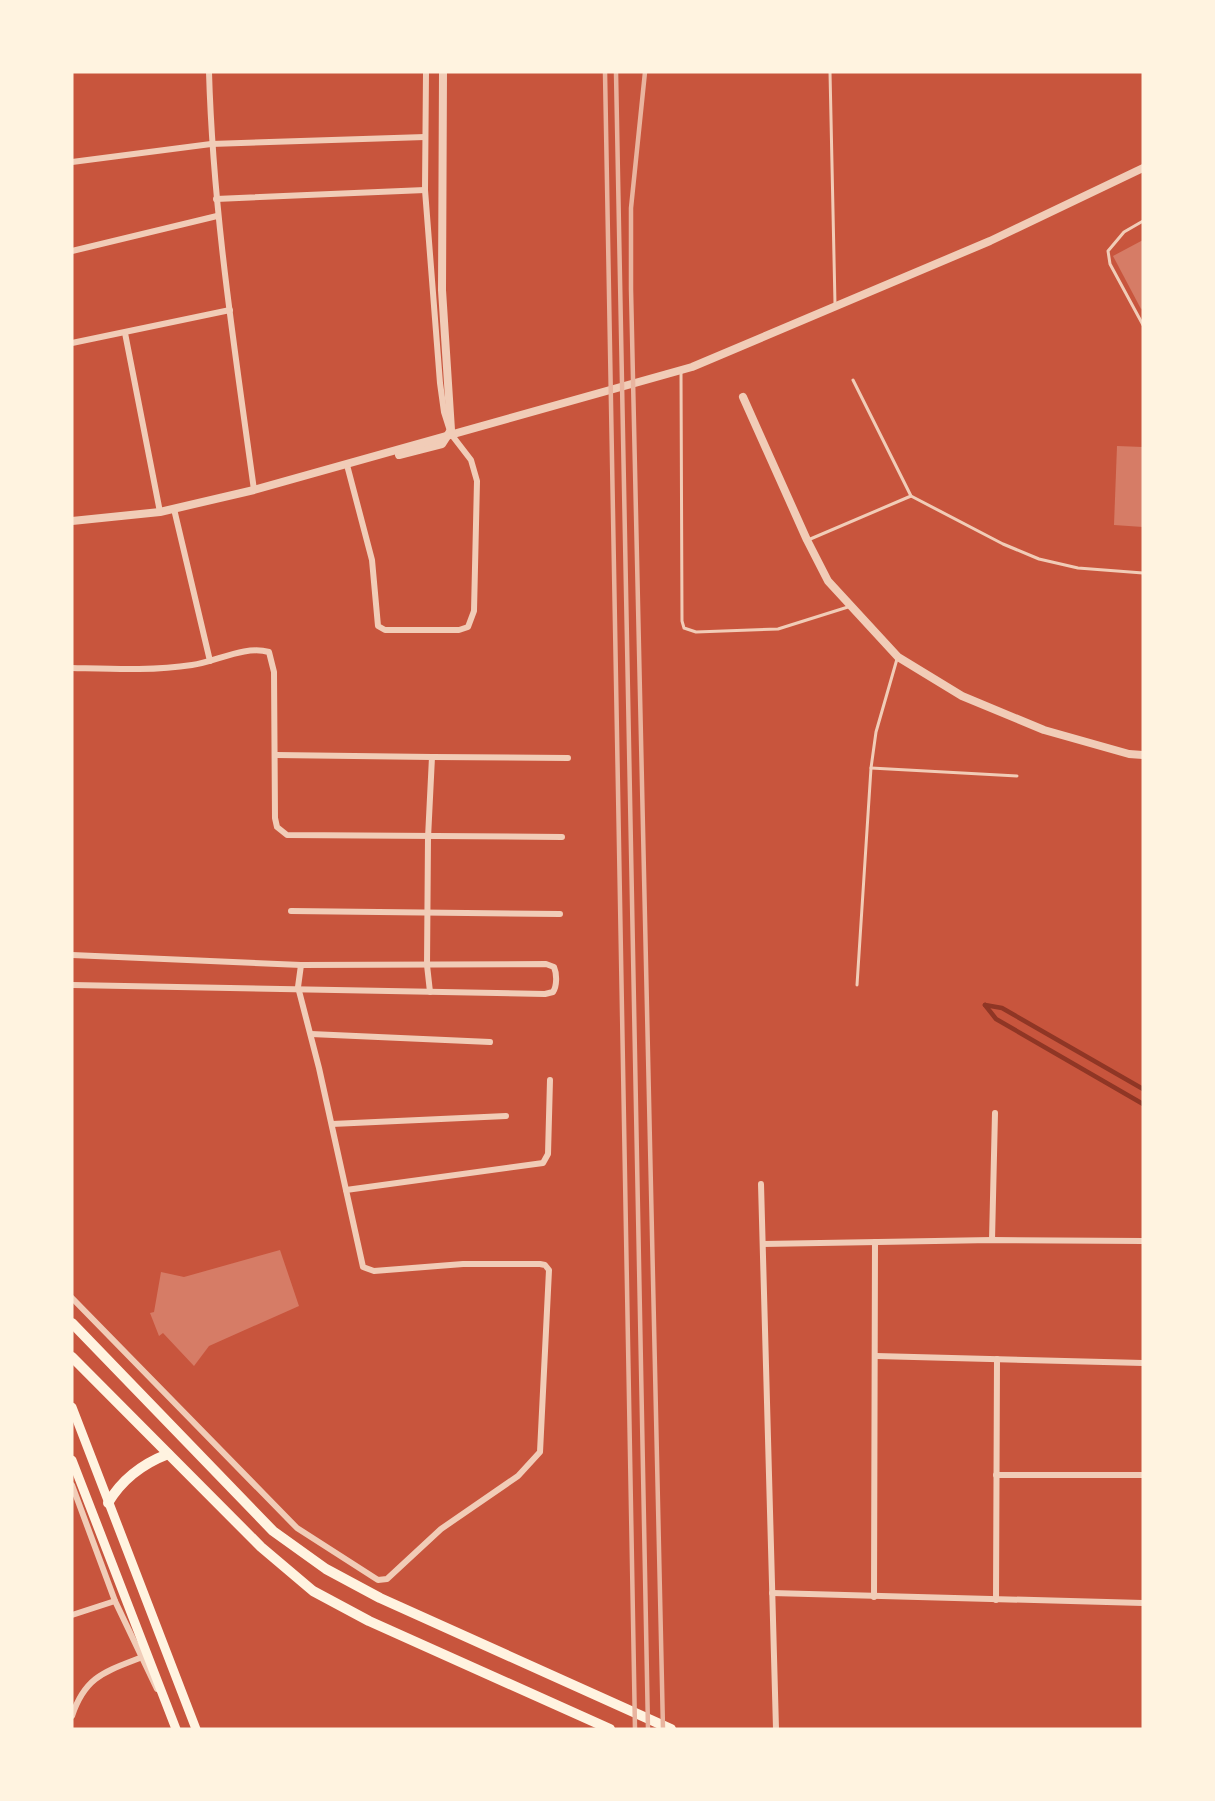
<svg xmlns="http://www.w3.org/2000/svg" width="1215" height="1801" viewBox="0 0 1215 1801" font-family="Mulish,sans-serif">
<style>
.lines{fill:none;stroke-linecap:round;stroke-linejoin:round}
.stream{stroke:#8f3625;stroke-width:4.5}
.building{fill:#d67c66}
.service{stroke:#f1ccb7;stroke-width:3}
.minor{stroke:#f1ccb7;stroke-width:6}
.tertiary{stroke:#f1ccb7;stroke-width:8}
.secondary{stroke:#fff3e0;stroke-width:9}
.trunk{stroke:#fff3e0;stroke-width:10}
.rail{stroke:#e9b49f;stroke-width:4.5}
</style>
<rect width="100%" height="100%" fill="#c8553d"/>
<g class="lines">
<g class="stream">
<polyline points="985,1005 996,1019 1143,1104"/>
<polyline points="985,1005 1002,1008 1143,1089"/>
</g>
</g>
<g class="building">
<polygon points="1143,240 1143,308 1141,309 1113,256"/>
<polygon points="1117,446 1143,447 1143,527 1114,525"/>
<polygon points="280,1250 299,1306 209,1346 194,1366 163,1333 159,1336 150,1313 154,1312 161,1272 184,1277"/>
</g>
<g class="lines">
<g class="service">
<polyline points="830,72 835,304"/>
<polyline points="1143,221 1124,232 1108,251 1110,264 1143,325"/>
<polyline points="681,372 682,621 684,628 696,632 778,629 848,607"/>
<polyline points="853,380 911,496 1003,544 1039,559 1078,568 1143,573"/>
<polyline points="808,540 911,496"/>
<polyline points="871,768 1017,776"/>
<polyline points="857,985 871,768 876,732 897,659"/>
</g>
<g class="minor">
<path d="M209,72C213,212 235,351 254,490"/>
<polyline points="72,162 211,144 425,137"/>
<polyline points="216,199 425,190"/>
<polyline points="72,251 217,216"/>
<polyline points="125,333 160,512"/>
<polyline points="72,343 230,310"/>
<polyline points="347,465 372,560 378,626 385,630 459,630 468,627 474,611 477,481 471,460 451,434 444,412 440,383 425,190 426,72"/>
<polyline points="174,509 210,661"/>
<path d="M72,668C112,669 153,671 192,665C216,662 244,645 269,652L274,672L275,818L277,827L287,835L562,837"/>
<polyline points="276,755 432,757 428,838 427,965 430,992"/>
<polyline points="432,757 568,758"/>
<polyline points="291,911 560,914"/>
<path d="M72,955L301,965L546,964L554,967C557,974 557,986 553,992L545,994L72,985"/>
<polyline points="311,1034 490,1042"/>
<polyline points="332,1124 506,1116"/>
<polyline points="761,1184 776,1729"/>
<polyline points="346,1190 543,1163 548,1154 550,1080"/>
<polyline points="992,1240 995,1113"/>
<polyline points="763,1244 992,1240 1143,1241"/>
<polyline points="72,1298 297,1528 378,1580 387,1579 441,1529 518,1476 540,1452 549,1270 545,1265 540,1264 463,1264 374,1271 363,1267 319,1068 298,987 301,965"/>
<polyline points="876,1356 1143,1363"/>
<polyline points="996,1475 1143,1475"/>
<polyline points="72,1485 115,1601 157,1689"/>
<polyline points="772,1593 1143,1603"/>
<polyline points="874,1597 875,1242"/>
<polyline points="996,1600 997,1359"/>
<polyline points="72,1615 115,1601"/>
<path d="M72,1716C85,1677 104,1672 140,1658"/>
</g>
<g class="tertiary">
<polyline points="743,397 807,540 828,581 898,657 962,696 1044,730 1129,754 1143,755"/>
<polyline points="399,455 442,444 451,430 442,290 443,72"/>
<polyline points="72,521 160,512 254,490 692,367 990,241 1143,168"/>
</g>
<g class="secondary">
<polyline points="72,1407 196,1729"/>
<polyline points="72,1460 176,1729"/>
</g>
<g class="trunk">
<polyline points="72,1323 273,1531 326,1569 380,1598 671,1729"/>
<polyline points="72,1357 261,1547 313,1591 369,1621 610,1729"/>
<path d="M108,1503C122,1479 142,1464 168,1454"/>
</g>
<g class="rail">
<polyline points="605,72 635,1729"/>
<polyline points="616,72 648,1729"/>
<polyline points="645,72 631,208 631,289 663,1729"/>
</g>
</g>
<rect width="1215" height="1801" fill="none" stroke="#fff3e0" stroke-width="147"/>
</svg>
